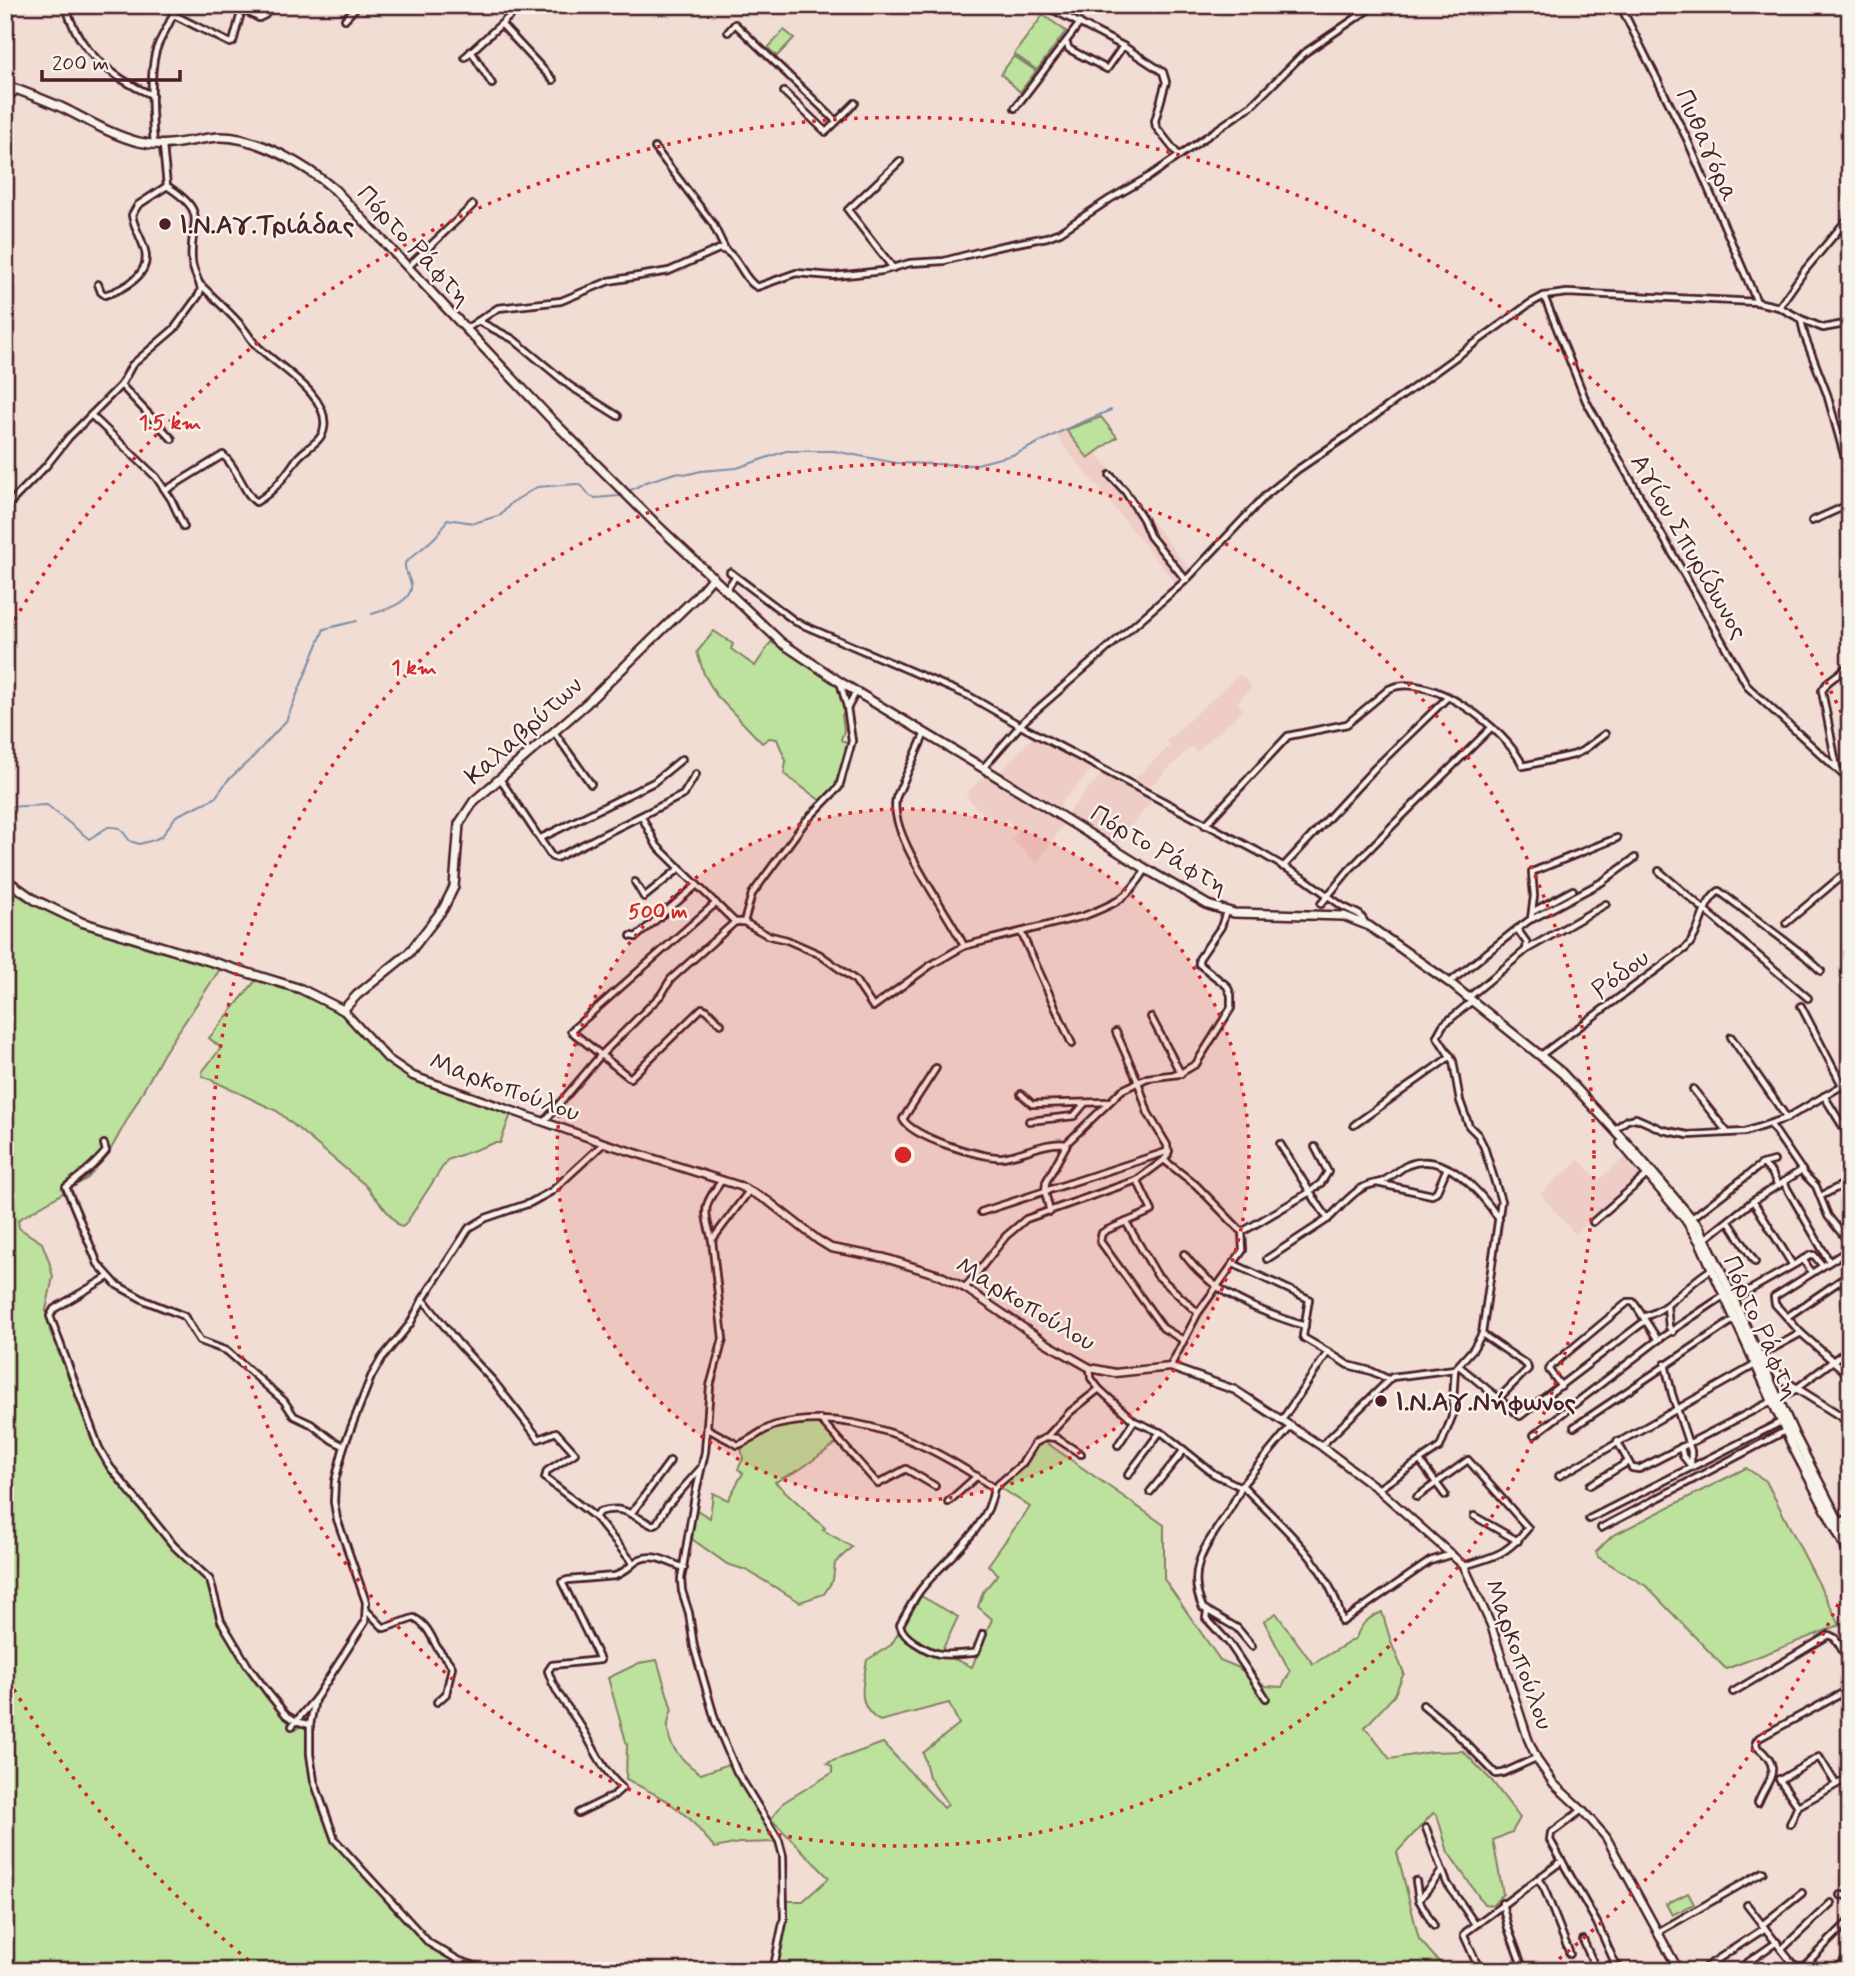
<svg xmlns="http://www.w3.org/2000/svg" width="1855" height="1976" viewBox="0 0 1855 1976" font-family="Mynerve,sans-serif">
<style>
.built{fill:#edcdc6}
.green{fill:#bce29d;stroke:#838064;stroke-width:2}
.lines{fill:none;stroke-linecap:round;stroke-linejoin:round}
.stream{stroke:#7b8fa9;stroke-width:2}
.minor-casing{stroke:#4a1f2b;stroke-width:10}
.tertiary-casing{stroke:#4a1f2b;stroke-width:11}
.secondary-casing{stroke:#4a1f2b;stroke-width:12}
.minor{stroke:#f7f3e8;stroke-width:4.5}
.tertiary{stroke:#f7f3e8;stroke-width:6}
.secondary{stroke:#f7f3e8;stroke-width:7}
.ring{fill:none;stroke:#d62828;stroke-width:3.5;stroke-dasharray:3.5 7}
.poi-dot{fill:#4a1f2b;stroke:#f7f3e8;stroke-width:2.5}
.labels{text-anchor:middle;stroke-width:5;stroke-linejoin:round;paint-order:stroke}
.street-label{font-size:26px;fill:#4a1f2b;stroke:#f7f3e8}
.poi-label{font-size:26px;font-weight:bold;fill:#4a1f2b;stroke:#f7f3e8;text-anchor:start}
.centre{fill:#d62828;stroke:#f7f3e8;stroke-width:3.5}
.ring-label{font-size:21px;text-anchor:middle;font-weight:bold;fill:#d62828;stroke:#f7f3e8;stroke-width:5;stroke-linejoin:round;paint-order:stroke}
</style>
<rect width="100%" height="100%" fill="#f1ddd4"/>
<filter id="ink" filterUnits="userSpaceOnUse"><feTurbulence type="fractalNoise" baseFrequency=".0143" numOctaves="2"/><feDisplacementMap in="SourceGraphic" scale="14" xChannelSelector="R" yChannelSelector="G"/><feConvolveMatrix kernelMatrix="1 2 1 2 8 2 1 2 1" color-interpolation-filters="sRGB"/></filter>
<g filter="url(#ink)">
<g class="built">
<polygon points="1066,430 1088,458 1096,452 1193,573 1178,586 1056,436"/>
<polygon points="1240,674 1252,687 1237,702 1243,710 1196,752 1191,747 1145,791 1131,782 1170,746 1166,741"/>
<polygon points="1034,736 1093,768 1055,810 999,773"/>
<polygon points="1102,773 1152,801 1114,846 1065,816"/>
<polygon points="985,774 1064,824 1037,863 1012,840 1018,831 1006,820 1001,824 976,808 966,795"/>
<polygon points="1625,1157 1642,1176 1575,1234 1540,1194 1579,1160 1598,1180"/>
</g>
<g class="green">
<polygon points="1043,15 1066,31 1037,70 1014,54"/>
<polygon points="784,30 794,38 777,56 768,48"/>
<polygon points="1014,56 1036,71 1020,92 1001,74"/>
<polygon points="1101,417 1117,437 1088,458 1066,430"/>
<polygon points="714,631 733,644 731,649 755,666 771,642 839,684 846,710 842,715 844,730 841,740 850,745 838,786 821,801 784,774 786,761 777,739 769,738 762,743 716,695 704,674 697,652"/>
<path d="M5,887C70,930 147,947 220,969L164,1053L111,1149L88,1178L18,1220L19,1228L42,1243L49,1261L53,1277L46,1310L50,1331L96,1447L114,1474L171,1545L204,1574L213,1592L219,1623L255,1679L291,1726L297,1729L302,1726L309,1729C308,1734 306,1739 306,1745C308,1778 320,1819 338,1847C380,1891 424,1955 485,1971H5Z"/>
<path d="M257,979C283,987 315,995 338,1011C361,1028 376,1055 399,1072L511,1114L500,1143H494L447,1160L405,1225L402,1227L399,1226L365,1185L277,1111L203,1076L202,1072L221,1048L209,1038Z"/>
<path d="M818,1421L837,1443L799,1470L775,1482L825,1528L823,1530L852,1547L835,1563L833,1580L824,1594L800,1602L746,1570L727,1564L692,1539L695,1509L710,1518L713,1493L728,1500L743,1473L738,1469L743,1459L741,1446C768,1428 786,1425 818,1421Z"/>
<path d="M1044,1441L1164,1525V1579L1220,1660L1237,1667L1266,1686L1282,1687L1290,1672L1264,1621L1276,1613L1313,1664L1356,1638C1361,1623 1368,1618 1382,1612L1392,1645L1404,1673L1394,1696L1365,1727L1390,1759L1431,1752L1463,1751L1492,1781L1520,1818L1512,1832L1493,1840L1503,1894L1493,1905L1484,1904L1448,1852L1437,1815L1433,1813L1397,1852L1419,1939L1447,1971H776L787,1901H803L829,1878L771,1819L784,1802L832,1773V1767L827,1763L883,1743L944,1808L948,1805L929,1777L923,1753L959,1724L949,1703L880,1721C855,1707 863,1683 867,1660L891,1645L921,1596L958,1617L941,1653L972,1667L992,1619L978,1607L983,1592L998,1574L988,1565L1030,1507L998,1486L1021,1468L1032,1449Z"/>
<polygon points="1746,1468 1766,1481 1840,1625 1726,1669 1646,1586 1598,1557 1596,1552 1612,1536"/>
<path d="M657,1660L672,1710C659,1739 679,1759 701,1774L732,1763L749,1797L777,1842L739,1843L715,1848L690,1819L666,1800L626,1779L627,1745L608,1678L639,1663Z"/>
<polygon points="1688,1893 1694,1904 1672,1915 1666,1904"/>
</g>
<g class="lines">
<g class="stream">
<polyline points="629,491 646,482 675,473 689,474 701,471 737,468 786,451 834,451 896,463 973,465 1016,454 1066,429 1111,410"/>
<path d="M372,614C385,610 414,602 411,584C409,576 404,572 405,563C419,549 439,539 447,519L474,523L501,515L511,503L537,487L576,484L582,486L590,496L595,498L619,496L624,494"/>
<polyline points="5,807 47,805 89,839 108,827 113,827 120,828 130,841 139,844 154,840 162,836 176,816 215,798 228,780 251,759 286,721 324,629 357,621"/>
</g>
<g class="minor-casing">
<g id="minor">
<path d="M66,5C76,49 112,78 152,95"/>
<polyline points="425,5 428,8"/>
<polyline points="1044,5 1123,46 1163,72 1166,82 1155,121 1156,127 1179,156"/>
<polyline points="1620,5 1687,139 1757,302"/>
<polyline points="174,15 230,43 233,42 242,9 259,18 265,15 273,5"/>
<polyline points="345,19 358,5"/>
<polyline points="502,25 553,80"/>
<polyline points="728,32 735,24 836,121"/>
<polyline points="1066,42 1069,49 1107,69 1123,46"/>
<polyline points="471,51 492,84"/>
<polyline points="465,57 522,5"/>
<polyline points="784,92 826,132 855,103"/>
<polyline points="5,100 17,90"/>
<polyline points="1015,108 1080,23"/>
<path d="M154,145C152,120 148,67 158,45C164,31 173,20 176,5"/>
<polyline points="655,148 713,224 725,249"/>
<polyline points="408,267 473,205"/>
<polyline points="893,268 848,210 900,161"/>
<path d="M98,284L101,292L105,295C124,289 151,275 145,251C142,238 134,228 132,215L138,205L167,186"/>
<polyline points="1544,296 1586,401 1748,687 1850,781"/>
<polyline points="1779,307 1805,270 1850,216"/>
<polyline points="1801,320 1805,337 1827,394 1850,476"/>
<polyline points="478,321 513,339 570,386 618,416"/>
<path d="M466,329L498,308L561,301L609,281L669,271L719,249C738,251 741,278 757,287L796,273L833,276L855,274L882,271L910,263L944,261L997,247L1047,237L1060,232L1110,199L1150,176L1252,105L1303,54L1375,5"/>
<polyline points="121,385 172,439"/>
<polyline points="91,415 156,477 171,499 184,527"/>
<polyline points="1110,475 1125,491 1143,519 1150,536 1186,580"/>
<path d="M166,490L223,455C238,468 244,494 256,502C273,493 286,475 296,460C304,448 322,443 324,428C330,394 275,365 255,344C249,337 245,329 239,323C227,310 214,298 201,285"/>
<path d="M5,508L46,466L69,437L121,385L132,365L174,329L199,295L201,289C199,280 193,272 192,262C188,222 212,215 167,186L163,146"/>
<polyline points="1812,521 1850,504"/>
<polyline points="730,572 796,622 969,696 1021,726 1257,851 1305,879 1342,906 1360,915 1366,924"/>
<polyline points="726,590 735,577"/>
<path d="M840,682L847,707L852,741L839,787L805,822L752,894L744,922L767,935L787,940L819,954L855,980L873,1007L931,965L964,946C947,910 888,835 896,798L925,733"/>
<polyline points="848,707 856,692"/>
<polyline points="554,732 591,784"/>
<polyline points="983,768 1025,720 1186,580 1266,495 1297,470 1344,438 1529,304 1544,296 1567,293 1757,302 1779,307 1801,319 1823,328 1850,323"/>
<polyline points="1837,768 1822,691 1828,682 1850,665"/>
<polyline points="500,779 552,857 556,858 683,795 696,774"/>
<polyline points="642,817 657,846 735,922"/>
<path d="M1205,825L1288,736L1347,724L1389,689C1430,670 1507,730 1523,766L1573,755L1582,751L1605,734"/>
<polyline points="541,838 654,782 682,759"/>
<polyline points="1283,867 1375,768 1448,697"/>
<polyline points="1659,871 1808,998"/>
<polyline points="635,882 644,897 680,868"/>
<polyline points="716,903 571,1031 630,1078 702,1008 707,1010 721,1024"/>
<polyline points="1321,904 1349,870 1393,825 1491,728"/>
<polyline points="1534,911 1573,890"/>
<polyline points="1532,919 1602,882 1635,858"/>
<polyline points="1786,923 1850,869"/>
<polyline points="1517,929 1531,919 1534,896 1532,872 1617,838"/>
<polyline points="1021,932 1072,1044"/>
<polyline points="631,936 636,937 697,885"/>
<path d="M964,946L1084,916C1115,904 1128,899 1146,869"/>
<polyline points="1450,982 1517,929 1527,943 1526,949"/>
<polyline points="1468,998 1526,950 1606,904"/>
<polyline points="1801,1006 1842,1085"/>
<polyline points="1151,1017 1181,1074"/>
<polyline points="1731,1037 1787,1118"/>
<path d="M1541,1055L1686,948C1702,932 1700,905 1719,891L1805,956L1821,971"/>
<path d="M936,1068L903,1119C911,1137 983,1159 1003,1157C1024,1154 1045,1141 1067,1144"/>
<polyline points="1693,1089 1727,1132"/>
<polyline points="1021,1094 1032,1104 1107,1102"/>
<polyline points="1824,1096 1850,1138"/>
<polyline points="1029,1121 1074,1116 1085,1103"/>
<polyline points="544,1122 600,1056 661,995 671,979 735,922 744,922"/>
<polyline points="1354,1125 1451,1056"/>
<polyline points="1771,1125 1805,1175 1816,1186 1828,1216 1850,1244"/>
<polyline points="1615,1129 1627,1120 1636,1118 1663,1130 1688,1135 1745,1132 1787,1118 1850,1081"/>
<path d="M104,1144L106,1151C94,1166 81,1176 66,1187L98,1264L117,1285L146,1301L184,1316L200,1341L227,1351L284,1401L294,1416L311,1424L332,1440L344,1446"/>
<polyline points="1280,1144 1310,1192 1321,1183 1328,1172 1315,1147"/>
<polyline points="1164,1160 1196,1185 1242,1232"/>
<polyline points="1763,1164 1772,1173 1778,1186"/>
<path d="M722,1180C703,1207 703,1207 712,1240L749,1191"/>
<polyline points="1137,1180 1152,1211 1107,1230 1102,1233 1100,1241 1163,1328 1183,1340"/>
<polyline points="1377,1183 1432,1195 1437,1191 1447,1168"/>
<polyline points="1784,1183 1829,1261"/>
<polyline points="1821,1196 1850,1181"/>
<polyline points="1753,1201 1792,1264"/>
<polyline points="981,1212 1169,1151"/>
<polyline points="1050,1212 1045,1192 1046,1182 1068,1142 1122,1090 1147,1078 1179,1074 1196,1064 1231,1008 1231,995 1227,986 1199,964 1199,959 1221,927 1226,912"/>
<polyline points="1692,1218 1762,1164 1774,1161"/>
<path d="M1328,1219C1339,1209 1351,1193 1364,1187C1371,1183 1379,1184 1385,1180C1393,1176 1399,1169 1408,1165C1445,1150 1480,1191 1499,1219"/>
<polyline points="1126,1222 1157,1275 1198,1313"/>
<polyline points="1593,1222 1647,1175"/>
<polyline points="1729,1222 1755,1262"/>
<polyline points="1705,1239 1753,1201 1802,1170"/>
<polyline points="712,1240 723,1339 710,1386 705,1452 695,1496 681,1579 682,1591 689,1613 694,1647 716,1723 737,1772 779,1841 783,1856 784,1918 773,1971"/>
<path d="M1184,1254C1214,1295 1258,1311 1305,1326"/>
<polyline points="1803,1259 1811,1272"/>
<polyline points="1234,1264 1309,1299 1303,1336 1304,1338 1328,1352"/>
<polyline points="108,1277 54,1309 50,1316 99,1448 110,1467 174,1546 210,1580 221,1621 248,1666 269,1694 286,1715 296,1721 310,1725"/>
<polyline points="965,1288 1006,1236 1026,1219 1137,1180 1164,1160 1168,1155 1167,1145 1148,1113 1138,1082 1116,1032"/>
<path d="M423,1299L457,1342L494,1382L539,1439L556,1432L575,1453L547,1471L545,1478L595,1517L599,1512C609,1509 621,1508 631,1514"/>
<polyline points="1734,1299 1811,1255 1814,1255 1822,1265"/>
<polyline points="1667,1306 1669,1327 1673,1332"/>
<path d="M1643,1317C1670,1310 1687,1283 1712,1269"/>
<polyline points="1787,1317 1850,1274"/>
<polyline points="1801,1333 1775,1304 1774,1297 1850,1249"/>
<polyline points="1482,1334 1527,1365 1528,1369 1498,1399"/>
<polyline points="1759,1356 1801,1333 1850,1376"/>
<polyline points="1665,1364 1672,1394 1691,1451 1691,1467"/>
<polyline points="1459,1366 1520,1416 1645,1321"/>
<polyline points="1170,1367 1198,1313 1243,1250 1242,1232 1310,1192 1328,1219 1267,1259"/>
<polyline points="1561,1386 1549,1370 1551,1366 1628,1302 1633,1302 1636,1306 1658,1340"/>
<polyline points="1797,1388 1850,1348"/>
<polyline points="1099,1389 1134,1421 1164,1434 1214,1474 1241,1487 1242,1485"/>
<polyline points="820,1419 878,1484 906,1469 935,1486"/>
<polyline points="1282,1420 1328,1352 1348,1365 1371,1371 1388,1379"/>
<path d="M1291,1426L1242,1485C1281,1526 1331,1565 1342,1622L1430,1561L1452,1554"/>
<polyline points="1574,1427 1735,1319"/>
<path d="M708,1429L738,1445C752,1440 762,1429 776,1425C855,1406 930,1444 994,1488C988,1532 943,1559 919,1592C912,1602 906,1614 900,1625C902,1633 907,1637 914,1642C938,1658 944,1655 973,1653L976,1652L983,1634"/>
<polyline points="1534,1435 1658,1340 1725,1295"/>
<polyline points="1048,1437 1056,1438 1081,1454"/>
<polyline points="1617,1441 1632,1468 1639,1469 1772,1401"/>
<polyline points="1850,1441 1845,1447 1850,1454"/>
<polyline points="1118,1445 1134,1421"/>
<polyline points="1321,1446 1392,1377 1455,1369 1473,1349 1482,1334 1501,1201 1484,1147 1478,1135 1469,1126 1460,1101 1453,1061 1437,1036 1443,1025 1472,1001"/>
<polyline points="1681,1447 1683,1456 1691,1466"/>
<polyline points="670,1461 631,1514 652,1525 657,1523 667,1506 701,1468"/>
<polyline points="1420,1461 1445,1495"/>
<polyline points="1128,1475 1160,1432"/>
<polyline points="1559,1476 1755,1365"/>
<polyline points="1590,1485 1628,1462"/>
<path d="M1241,1487C1225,1529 1179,1558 1203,1608L1237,1628L1252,1646"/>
<polyline points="994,1488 1022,1464 1035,1443 1047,1437 1070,1412 1099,1389 1091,1378 1090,1368"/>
<polyline points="1378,1489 1440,1447 1452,1417 1455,1369"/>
<polyline points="1150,1492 1184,1450"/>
<path d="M1417,1497L1468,1460L1528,1528C1505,1556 1497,1555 1464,1566"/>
<polyline points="948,1502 977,1476"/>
<polyline points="1474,1516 1518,1541"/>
<polyline points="595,1517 633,1563"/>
<polyline points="1589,1519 1781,1422"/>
<polyline points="1840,1522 1850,1517"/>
<polyline points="1601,1528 1785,1431"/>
<path d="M368,1612L384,1628L414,1618C427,1625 430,1634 437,1647C441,1654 448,1659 452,1667L446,1694L437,1702"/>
<polyline points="1207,1612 1206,1618 1229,1643 1266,1698"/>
<polyline points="1733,1692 1829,1635 1835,1638 1850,1663"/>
<polyline points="315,1699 310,1725 310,1754 314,1781 335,1840 429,1943 460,1961 491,1971"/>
<polyline points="1423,1705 1450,1727 1496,1774 1503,1773 1536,1758"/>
<polyline points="292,1726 316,1698 365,1622 366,1602 337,1519 334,1502 335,1481 344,1446 371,1377 382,1358 410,1324 423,1299 469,1228 486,1218 530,1203 552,1191 604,1143"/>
<polyline points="1779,1779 1798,1806"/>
<polyline points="1780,1780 1819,1757 1836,1784"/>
<path d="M1758,1803C1767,1779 1785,1769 1757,1747L1756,1742L1759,1738L1850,1689"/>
<polyline points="1582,1810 1551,1833 1550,1840 1597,1923 1615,1963 1623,1971"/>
<path d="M578,1813L613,1796L622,1788C603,1771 595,1750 582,1728C570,1709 555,1694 548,1671L552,1665L600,1660L562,1582L568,1580L615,1576C623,1573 628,1568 634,1563C649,1550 668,1562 684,1568"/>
<polyline points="1790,1824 1798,1806 1850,1777"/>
<polyline points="1426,1828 1447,1883 1475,1924"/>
<polyline points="1538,1879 1544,1888 1570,1954"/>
<polyline points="1416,1881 1419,1900 1434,1926"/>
<polyline points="1840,1895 1850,1896"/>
<polyline points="1419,1900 1442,1871"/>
<polyline points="1502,1903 1508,1928 1524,1971"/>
<polyline points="1747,1905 1792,1963 1803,1971"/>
<polyline points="1762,1925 1802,1893"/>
<polyline points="1658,1932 1763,1872"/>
<polyline points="1583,1940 1597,1971"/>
<polyline points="1782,1949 1831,1903"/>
<polyline points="1706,1967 1765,1928"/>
<polyline points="1801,1969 1850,1920"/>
<polyline points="1480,1971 1464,1935 1466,1932 1562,1861"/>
<polyline points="1598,1971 1615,1963"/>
<polyline points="1735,1971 1777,1942"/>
<polyline points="1835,1971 1850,1954"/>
</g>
</g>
<g class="tertiary-casing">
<g id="tertiary">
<polyline points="343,1010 388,1059 413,1076 604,1143 740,1186 768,1201 818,1240 831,1248 885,1258 939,1275 965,1288 1046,1343 1090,1368 1115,1373 1170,1367 1235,1390 1321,1446 1378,1489 1464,1566 1491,1625 1528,1739 1538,1761 1554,1784 1582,1810 1606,1837 1679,1971"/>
<polyline points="1760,1357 1788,1383 1850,1422"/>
<polyline points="1774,1400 1797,1388"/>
</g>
</g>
<g class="secondary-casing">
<g id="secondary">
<path d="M5,85C26,93 46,100 65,109C89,121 114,136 139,142C170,149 190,139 219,137C257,136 307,166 335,190L551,419L656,524L782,643L840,682L983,768L1146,869L1208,905L1234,913L1344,916L1369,926L1450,983L1562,1073L1633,1150L1699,1227L1719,1267L1794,1434L1850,1543"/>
<polyline points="5,879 35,900 81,922 301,989 343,1010 357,995 409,953 443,909 454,887 459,824 474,801 586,704 695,598 713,577"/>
<polyline points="1621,1143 1686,1220 1700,1242 1794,1449 1850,1556"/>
</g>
</g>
<use href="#minor" class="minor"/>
<use href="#tertiary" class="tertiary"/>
<use href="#secondary" class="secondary"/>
</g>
</g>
<circle cx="903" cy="1155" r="346" fill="#d62828" fill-opacity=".12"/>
<g class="ring">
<circle cx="903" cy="1155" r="346"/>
<circle cx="903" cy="1155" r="691"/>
<path d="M1847 1585A1037 1037 0 0 1 1549 1967M257 1967A1037 1037 0 0 1 9 1681M9 629A1037 1037 0 0 1 1847 725"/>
</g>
<g class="poi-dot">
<circle cx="165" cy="224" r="7"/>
<circle cx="1381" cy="1401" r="7"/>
</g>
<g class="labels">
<g class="street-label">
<text transform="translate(1708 145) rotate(66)" y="9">Πυθαγόρα</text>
<text transform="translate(415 245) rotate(47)" y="9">Πόρτο Ράφτη</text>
<text transform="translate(1690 546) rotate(60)" y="9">Αγίου Σπυρίδωνος</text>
<text transform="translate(523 730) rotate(-42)" y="9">Καλαβρύτων</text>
<text transform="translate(1160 849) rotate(30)" y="9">Πόρτο Ράφτη</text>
<text transform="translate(1620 973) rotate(-37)" y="9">Ρόδου</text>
<text transform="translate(505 1086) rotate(20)" y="9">Μαρκοπούλου</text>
<text transform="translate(1026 1303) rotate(31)" y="9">Μαρκοπούλου</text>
<text transform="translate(1762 1327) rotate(66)" y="9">Πόρτο Ράφτη</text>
<text transform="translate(1520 1654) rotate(70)" y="9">Μαρκοπούλου</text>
</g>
<g class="poi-label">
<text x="179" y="233">Ι.Ν.Αγ.Τριάδας</text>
<text x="1395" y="1410">Ι.Ν.Αγ.Νήφωνος</text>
</g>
</g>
<circle cx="903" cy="1155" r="10" class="centre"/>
<g class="ring-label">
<text x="170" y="429">1.5 km</text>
<text x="414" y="674">1 km</text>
<text x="658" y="918">500 m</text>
</g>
<rect width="1855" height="1976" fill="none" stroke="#f7f3e8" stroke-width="28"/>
<rect x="14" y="14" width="1827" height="1948" fill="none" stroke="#4a1f2b" stroke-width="2.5" filter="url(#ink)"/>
<path d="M42 70v10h138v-10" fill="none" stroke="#4a1f2b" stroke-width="3.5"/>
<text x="52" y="70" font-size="21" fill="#4a1f2b" stroke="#f7f3e8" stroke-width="5" paint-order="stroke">200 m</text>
</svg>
